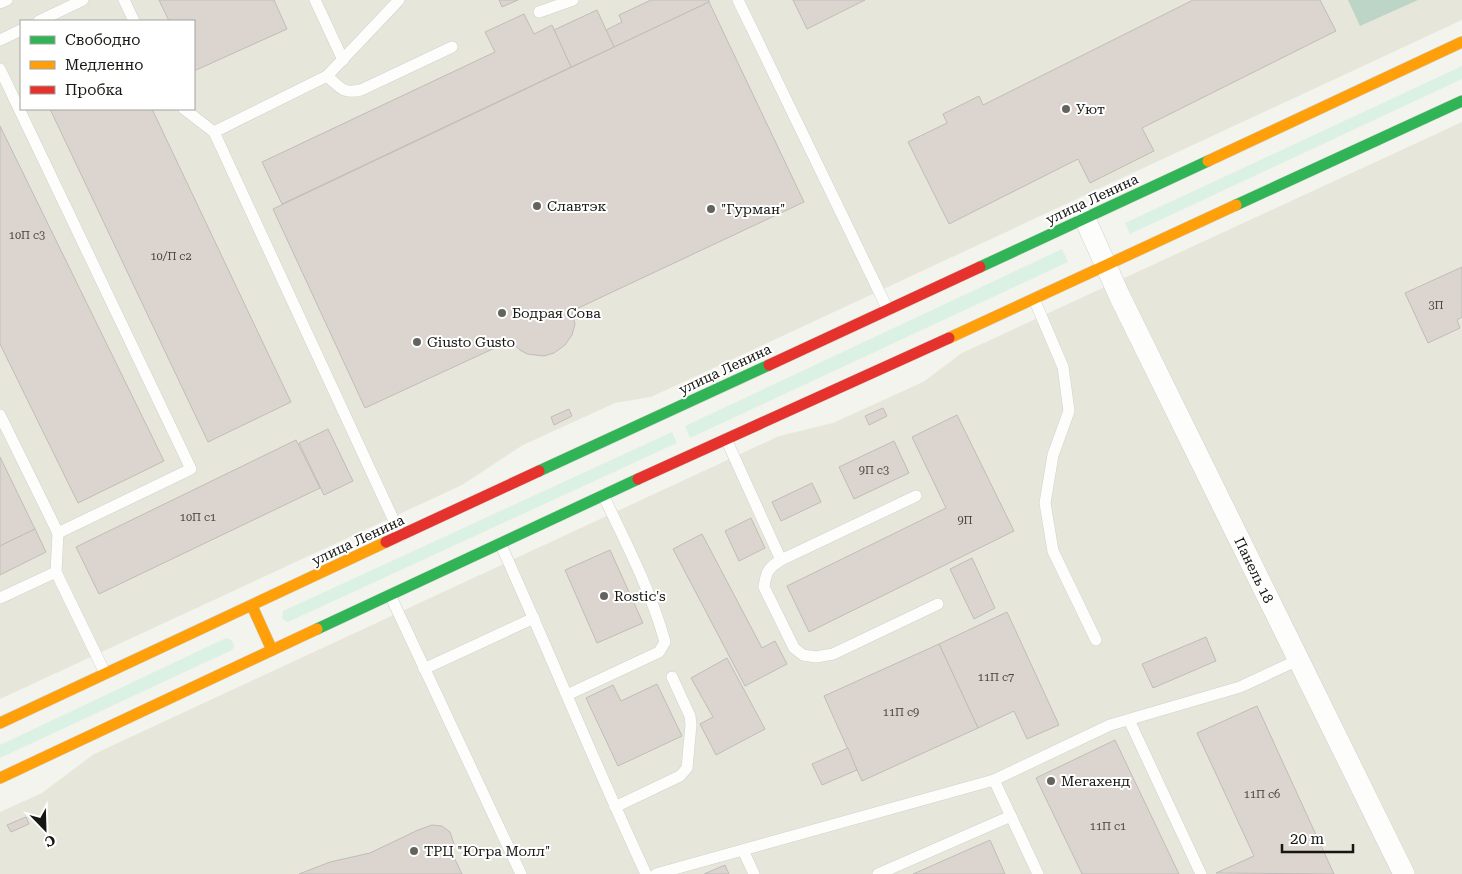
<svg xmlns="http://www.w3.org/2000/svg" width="1462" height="874" viewBox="0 0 1462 874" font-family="'Roboto Serif',serif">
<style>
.built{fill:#e7e6da;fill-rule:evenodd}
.green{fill:#dbf1e3}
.forest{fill:#bcd5c6}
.building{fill:#dcd4ce;stroke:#bfbdba}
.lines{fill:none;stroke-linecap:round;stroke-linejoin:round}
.lane-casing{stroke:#d1d1cd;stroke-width:12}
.street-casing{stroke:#d1d1cd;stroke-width:22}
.fast-casing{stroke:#d1d1cd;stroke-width:12}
.slow-casing{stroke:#d1d1cd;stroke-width:12}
.jam-casing{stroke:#d1d1cd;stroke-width:12}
.lane{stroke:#fdfdfc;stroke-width:11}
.street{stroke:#fdfdfc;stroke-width:21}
.fast{stroke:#30b455;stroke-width:11}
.slow{stroke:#ff9f0a;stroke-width:11}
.jam{stroke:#e5322d;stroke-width:11}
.poi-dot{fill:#64645f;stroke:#fff;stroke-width:2}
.labels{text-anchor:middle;stroke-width:4;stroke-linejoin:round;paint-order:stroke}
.number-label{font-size:11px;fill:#484641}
.poi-label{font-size:14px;fill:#161612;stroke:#fff;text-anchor:start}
.street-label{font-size:14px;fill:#161612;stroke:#fff}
</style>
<rect width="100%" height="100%" fill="#f4f4ee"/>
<g class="built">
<path d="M0,0H1462V20L651,397L615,403L523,445L462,485L0,699ZM21,21H194V109H21Z"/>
<polygon points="1462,122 1462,874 0,874 0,812 42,793 94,754 779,436 833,423 923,382 962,353"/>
</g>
<g class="green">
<polygon points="1462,66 1462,79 1130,234 1125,223"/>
<polygon points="1062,249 1068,262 690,438 685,426"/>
<polygon points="672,432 677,443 288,622 285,621 282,618 283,611"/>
<path d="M226,638C232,639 233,642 234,647L232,650L0,758V745Z"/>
</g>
<polygon class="forest" points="1348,0 1418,0 1360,26"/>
<g class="building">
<polygon points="159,0 274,0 287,29 194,71 194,21 169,21"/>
<polygon points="499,0 518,0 502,7"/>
<polygon points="651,0 709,0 709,2 614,47 606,30 622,22 619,15"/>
<polygon points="793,0 865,0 807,29"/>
<polygon points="1193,0 1320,0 1336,31 1142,128 1154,151 1090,183 1078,159 949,224 908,142 947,123 943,114 979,96 983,105"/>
<polygon points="709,2 804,202 572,311 575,324 572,335 565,345 554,353 544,356 527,354 520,350 510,341 365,408 273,209"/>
<polygon points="597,10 614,47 571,67 554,30"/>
<polygon points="524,14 534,34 552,25 571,67 282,204 262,162 495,52 485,32"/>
<polygon points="50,109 152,109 291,402 208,442"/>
<polygon points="0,126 164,461 78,503 0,344"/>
<polygon points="1462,267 1462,317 1457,320 1460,328 1428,343 1405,293"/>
<polygon points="883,408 887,416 869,425 865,416"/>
<polygon points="569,409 572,416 554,425 551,417"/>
<polygon points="957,415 1014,531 809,632 787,586 946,508 912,437"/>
<polygon points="328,429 353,481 324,495 299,443"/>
<polygon points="296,440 320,488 99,594 76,547"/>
<polygon points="894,441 909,473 854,499 839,467"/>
<polygon points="0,457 35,529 0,546"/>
<polygon points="812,483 821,502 781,521 772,502"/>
<polygon points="751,518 765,548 739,561 725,531"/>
<polygon points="35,529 46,552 0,575 0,546"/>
<polygon points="702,534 762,648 775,641 787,664 745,686 673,549"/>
<polygon points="610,550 643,623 597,643 565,570"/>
<polygon points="972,558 995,608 974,619 950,569"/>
<polygon points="1007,612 1059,725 1027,739 1014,711 978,728 939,644"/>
<polygon points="1206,637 1216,661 1153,688 1142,664"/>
<polygon points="939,644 978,728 862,781 824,696"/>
<polygon points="727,658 765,729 716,755 700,724 713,717 691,678"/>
<polygon points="657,684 682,736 618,766 586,698 613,685 621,701"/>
<polygon points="1257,706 1334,874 1216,873 1254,856 1197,733"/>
<polygon points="1115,740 1179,874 1082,874 1036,778"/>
<polygon points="848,748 857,770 822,785 812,764"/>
<polygon points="26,817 29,824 11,832 7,825"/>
<polygon points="432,825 442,826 450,832 454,844 452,853 462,874 299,874 330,862 370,853 418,830"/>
<polygon points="990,840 1005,874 913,874"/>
<polygon points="725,865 729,874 704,874"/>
</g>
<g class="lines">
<g class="lane-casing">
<g id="lane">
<polyline points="124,0 134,21"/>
<polyline points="315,0 343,60"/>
<polyline points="738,0 888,310"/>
<polyline points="0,3 7,0"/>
<polyline points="539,12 573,0"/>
<polyline points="39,21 83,0"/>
<polyline points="0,40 21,30"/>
<polyline points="0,69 191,469 58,533"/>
<path d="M327,76C341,88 342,94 361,90L452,47"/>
<polyline points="184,109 214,132 401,536"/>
<polyline points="214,132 327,76 399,0"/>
<polyline points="1034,299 1063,367 1069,411 1053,455 1045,503 1053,551 1096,640"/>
<polyline points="0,415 58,533 56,572 105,673"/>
<polyline points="726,439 781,560 916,496"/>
<path d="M500,543C550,653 595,765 646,874"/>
<path d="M781,560C768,568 766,572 764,587L794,648L803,655L816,657L833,654L938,604"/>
<polyline points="390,595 521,874"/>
<polyline points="0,598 56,572"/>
<polyline points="424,669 534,618"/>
<path d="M567,695L659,652L665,642C651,591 626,543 603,495"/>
<polyline points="1129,720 1201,874"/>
<polyline points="994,780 1038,874"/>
<polyline points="615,807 680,776 687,768 691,725 690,716 672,677"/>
<polyline points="743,850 754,874"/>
<polyline points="656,874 994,780 1110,725 1240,687 1298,660"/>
<polyline points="878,874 1011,816"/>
</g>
</g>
<g class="street-casing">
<polyline id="street" points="1085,219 1120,297 1404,874"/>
</g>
<g class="fast-casing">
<g id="fast">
<polyline points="1236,205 1462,101"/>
<polyline points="980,267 1208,161"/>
<polyline points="539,471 769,365"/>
<polyline points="317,629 638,479"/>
</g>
</g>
<g class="slow-casing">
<g id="slow">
<polyline points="1208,161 1462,42"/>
<polyline points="949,338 1236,205"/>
<polyline points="252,606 272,650"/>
<polyline points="0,723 386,542"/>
<polyline points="0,778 317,629"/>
</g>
</g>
<g class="jam-casing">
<g id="jam">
<polyline points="769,365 980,267"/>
<polyline points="638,479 949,338"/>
<polyline points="386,542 539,471"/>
</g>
</g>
<use href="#lane" class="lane"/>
<use href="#street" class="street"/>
<use href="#fast" class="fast"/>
<use href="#slow" class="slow"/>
<use href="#jam" class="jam"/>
</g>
<g class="poi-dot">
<circle cx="1066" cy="109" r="5"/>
<circle cx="537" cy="206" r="5"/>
<circle cx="711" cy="209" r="5"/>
<circle cx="502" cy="313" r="5"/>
<circle cx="417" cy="342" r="5"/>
<circle cx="604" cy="596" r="5"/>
<circle cx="1051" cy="781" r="5"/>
<circle cx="414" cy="851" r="5"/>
</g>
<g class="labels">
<g class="number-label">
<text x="27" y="239">10П с3</text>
<text x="171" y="260">10/П с2</text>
<text x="1436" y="309">3П</text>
<text x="874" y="474">9П с3</text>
<text x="198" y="521">10П с1</text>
<text x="965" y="524">9П</text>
<text x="996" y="681">11П с7</text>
<text x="901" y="716">11П с9</text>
<text x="1262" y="798">11П с6</text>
<text x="1108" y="830">11П с1</text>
</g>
<g class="poi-label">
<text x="1076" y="114">Уют</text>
<text x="547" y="211">Славтэк</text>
<text x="721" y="214">"Гурман"</text>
<text x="512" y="318">Бодрая Сова</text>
<text x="427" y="347">Giusto Gusto</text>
<text x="614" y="601">Rostic's</text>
<text x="1061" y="786">Мегахенд</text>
<text x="424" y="856">ТРЦ "Югра Молл"</text>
</g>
<g class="street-label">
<text transform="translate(1092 199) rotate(-25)" y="5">улица Ленина</text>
<text transform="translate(725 369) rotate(-25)" y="5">улица Ленина</text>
<text transform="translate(358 540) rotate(-25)" y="5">улица Ленина</text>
<text transform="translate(1254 570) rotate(64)" y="5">Панель 18</text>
</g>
</g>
<rect x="20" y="20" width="175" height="90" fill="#ffffff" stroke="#a2a2a0"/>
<rect x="30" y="36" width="25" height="8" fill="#30b455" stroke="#a2a2a0"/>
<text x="65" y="45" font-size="15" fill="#161612">Свободно</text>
<rect x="30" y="61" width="25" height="8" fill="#ff9f0a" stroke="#a2a2a0"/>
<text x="65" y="70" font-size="15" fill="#161612">Медленно</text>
<rect x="30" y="86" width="25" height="8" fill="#e5322d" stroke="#a2a2a0"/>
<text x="65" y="95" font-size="15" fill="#161612">Пробка</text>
<g transform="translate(45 829) rotate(157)" stroke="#ffffff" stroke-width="4" paint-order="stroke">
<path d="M0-4L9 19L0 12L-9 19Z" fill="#161612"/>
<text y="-8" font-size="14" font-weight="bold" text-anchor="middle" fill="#161612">С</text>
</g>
<path d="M1282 844v8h71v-8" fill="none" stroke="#161612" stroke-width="2.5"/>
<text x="1290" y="844" font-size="15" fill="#161612" stroke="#ffffff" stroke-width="4" paint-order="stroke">20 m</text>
</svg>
